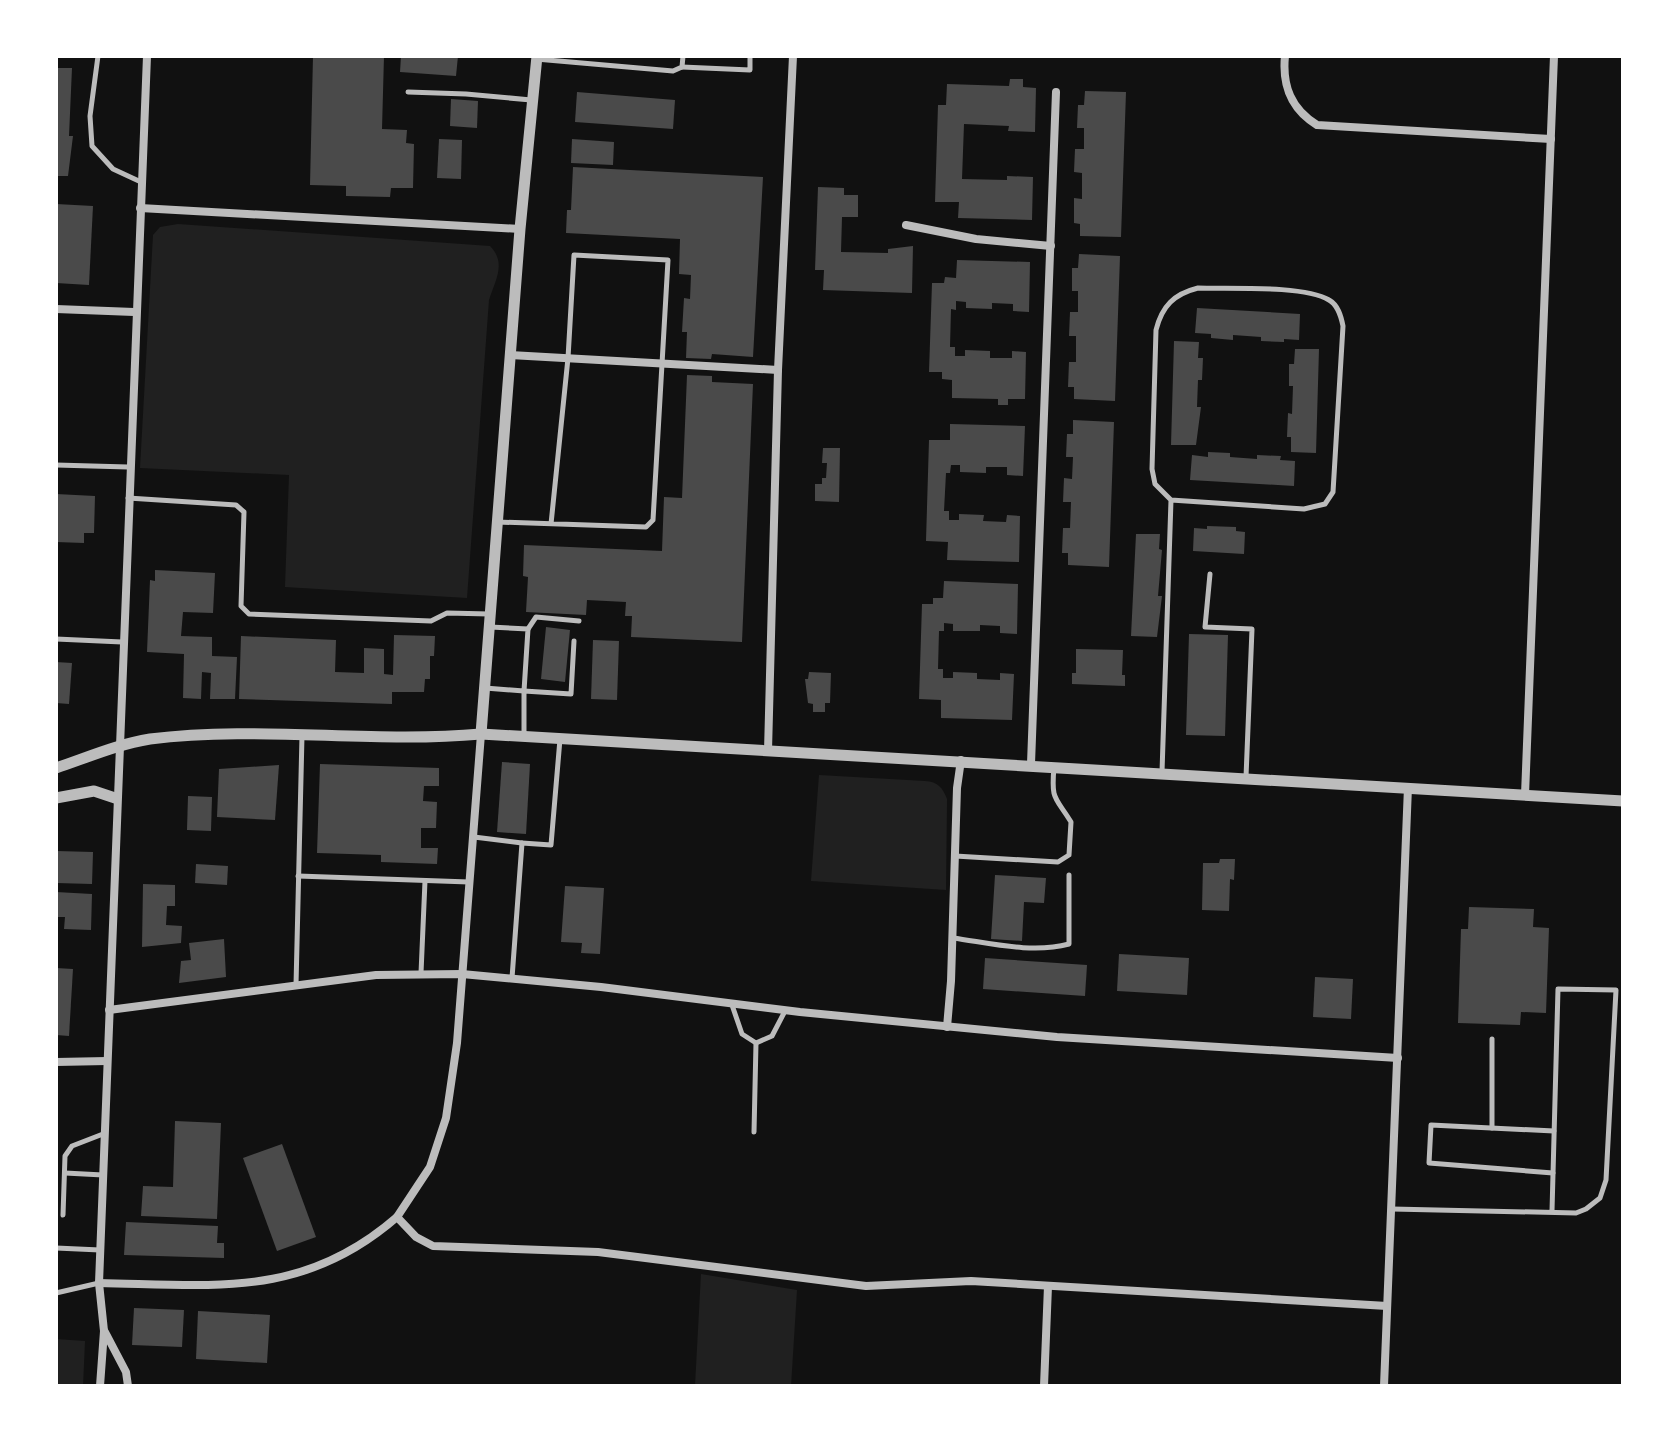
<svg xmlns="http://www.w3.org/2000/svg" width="1679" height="1442" viewBox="0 0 1679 1442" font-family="'Space Grotesk',sans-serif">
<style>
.green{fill:#202020}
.building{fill:#4a4a4a}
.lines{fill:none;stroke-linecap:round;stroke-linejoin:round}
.service{stroke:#bcbcbc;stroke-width:5}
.minor{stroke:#bcbcbc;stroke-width:8}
.tertiary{stroke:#bcbcbc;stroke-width:11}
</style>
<rect width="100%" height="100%" fill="#111"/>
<g class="green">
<path d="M178,224L490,246C507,263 495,281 489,300L467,598L285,587L289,475L140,468L153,235L160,227Z"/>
<path d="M819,775L925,781C938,782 942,787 947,799L946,890L811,881Z"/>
<polygon points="701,1274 797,1290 791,1386 695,1386"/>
<polygon points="56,1339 85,1341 83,1386 56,1386"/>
</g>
<g class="building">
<polygon points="313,56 384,56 382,129 407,130 406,143 414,144 413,188 391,188 390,197 346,196 346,186 310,185"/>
<polygon points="401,56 458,56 456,76 400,72"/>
<polygon points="56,68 72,68 69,136 73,136 68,176 56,176"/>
<polygon points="1010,79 1023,79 1023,87 1036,88 1035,132 1008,131 1009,126 964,124 962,179 1007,180 1007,176 1033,177 1032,220 958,218 959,202 935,202 938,105 946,105 947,84 1009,86"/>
<polygon points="1085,91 1126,92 1121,237 1080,236 1080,224 1074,223 1074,198 1082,199 1082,173 1074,172 1075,149 1084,149 1084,128 1077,128 1078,105 1084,105"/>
<polygon points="577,92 675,100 673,129 575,122"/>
<polygon points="451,99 478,101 477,128 450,126"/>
<polygon points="439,139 462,140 461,179 437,178"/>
<polygon points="572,139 614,142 613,165 571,163"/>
<polygon points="573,167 763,177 753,357 712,354 711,359 686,358 687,332 682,332 684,298 690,299 691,275 679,274 680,239 566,233 567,210 571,210"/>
<polygon points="818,187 844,188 844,195 858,195 858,217 842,217 841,252 888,253 888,249 913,246 912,293 823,290 824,270 815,270"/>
<polygon points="56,204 93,206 89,285 56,283"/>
<polygon points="1079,254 1120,256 1115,401 1074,399 1074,387 1068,387 1069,362 1076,362 1076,336 1069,336 1070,312 1078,312 1078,291 1072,291 1072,268 1078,268"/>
<polygon points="957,260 1030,262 1029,312 1013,311 1013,304 992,303 992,309 966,308 966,302 956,301 956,310 951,309 950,347 955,347 955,356 965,356 965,350 990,351 990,358 1012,358 1012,351 1026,352 1025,399 1008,399 1008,405 998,405 998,399 952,398 952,380 942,379 942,372 929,372 932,283 944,283 945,277 956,278"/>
<polygon points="1197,308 1300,314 1299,340 1284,339 1284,342 1261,341 1261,337 1233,335 1233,340 1211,338 1211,334 1195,333"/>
<polygon points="1174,341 1199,342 1198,358 1203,358 1202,380 1198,380 1197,407 1201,407 1196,445 1171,445"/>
<polygon points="1295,349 1319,349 1316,453 1291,452 1291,437 1287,437 1288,413 1292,414 1293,386 1289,386 1289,364 1294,364"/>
<polygon points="687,375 712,376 712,382 753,384 742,642 631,637 632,616 625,616 626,602 587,600 586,615 526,612 528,577 523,576 524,545 662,551 664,497 682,498"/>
<polygon points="1073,420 1114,422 1109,567 1068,565 1068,553 1062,553 1063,528 1070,528 1071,502 1063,502 1064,478 1072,479 1073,457 1066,457 1067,434 1073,434"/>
<polygon points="950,424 1025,426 1023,476 1007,475 1007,467 986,467 986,473 960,472 960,465 951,465 950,473 946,473 944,511 949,511 949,520 959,520 959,514 984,515 983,521 1006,522 1007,515 1020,516 1019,562 947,560 948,542 926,541 929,440 950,440"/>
<polygon points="823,448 840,448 839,502 815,501 815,484 822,484 822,478 826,478 827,463 822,463"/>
<polygon points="1208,452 1230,453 1230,457 1257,459 1257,455 1281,456 1280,460 1295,461 1294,486 1190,480 1192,455 1208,457"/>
<polygon points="56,494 95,496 94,533 84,533 84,543 56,542"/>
<polygon points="1207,526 1236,527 1236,531 1245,532 1244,554 1193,551 1194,528 1207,529"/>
<polygon points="1136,534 1160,534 1159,549 1162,550 1158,596 1162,596 1157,637 1131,636"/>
<polygon points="155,570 215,573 213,613 183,612 181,636 212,637 212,656 237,657 235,699 210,699 211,673 202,672 201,699 183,698 184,654 147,652 150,580 155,581"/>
<polygon points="944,581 1018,584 1017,634 1000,633 1000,626 980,625 980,631 953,631 953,624 944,623 944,631 939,631 938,669 943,669 943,678 953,678 953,672 977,673 977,679 1000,680 1000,673 1014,674 1012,720 941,718 941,700 919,699 922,604 933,604 933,598 943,598"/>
<polygon points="546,627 570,630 565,682 541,679"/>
<polygon points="1189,634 1228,635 1225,736 1186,735"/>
<polygon points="394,635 435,636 434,656 430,656 430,679 425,679 424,692 392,692 392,704 239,699 241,636 336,640 335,672 364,673 364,648 384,649 384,674 393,675"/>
<polygon points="593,640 619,641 617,700 591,699"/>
<polygon points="1076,649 1123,650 1122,675 1125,675 1125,686 1072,684 1072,673 1076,673"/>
<polygon points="56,662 72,663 69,704 56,703"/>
<polygon points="809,672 831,673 830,703 825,703 825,712 813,712 813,704 808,703 805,679 808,679"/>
<polygon points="502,762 530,764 526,834 497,832"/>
<polygon points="320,764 439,768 439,786 424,786 423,801 437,802 436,828 421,828 421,848 438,848 437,864 381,862 381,855 317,853"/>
<polygon points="279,765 275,820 217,817 219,769"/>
<polygon points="188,796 212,797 211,831 187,830"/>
<polygon points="56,851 93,852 92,884 56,883"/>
<polygon points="1220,859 1235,859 1234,880 1230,879 1229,911 1202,910 1203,863 1219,863"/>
<polygon points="196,864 228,866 227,885 195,883"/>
<polygon points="995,875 1046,878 1044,903 1024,902 1022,941 991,939"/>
<polygon points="143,884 175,885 175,906 167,906 166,925 182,926 181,943 142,947"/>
<polygon points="565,886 604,888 600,954 581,953 582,943 561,942"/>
<polygon points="56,892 92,894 91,930 64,929 65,917 56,917"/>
<polygon points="1469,907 1534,909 1533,927 1549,928 1546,1013 1521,1012 1520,1025 1458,1023 1461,929 1468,929"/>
<polygon points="224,939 226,977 179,983 181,961 191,960 189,943"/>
<polygon points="1119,954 1189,958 1187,995 1117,991"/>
<polygon points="985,958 1087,965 1085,996 983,989"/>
<polygon points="56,968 73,969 69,1036 56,1035"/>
<polygon points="1315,977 1353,979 1351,1019 1313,1017"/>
<polygon points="175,1121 221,1123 217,1219 141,1216 143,1186 173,1187"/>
<polygon points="282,1144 316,1237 277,1251 243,1158"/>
<polygon points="126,1222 218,1226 217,1243 224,1243 224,1258 124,1255"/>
<polygon points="134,1308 184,1310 182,1347 132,1345"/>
<polygon points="198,1311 270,1315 267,1363 196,1359"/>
</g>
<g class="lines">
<g class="service">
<polyline points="98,56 90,116 92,146 113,169 141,182"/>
<polyline points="536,59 673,71 682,67 683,56"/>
<polyline points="682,67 750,70 750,56"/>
<polyline points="408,92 466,94 531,100"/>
<polyline points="56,465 128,467"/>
<polyline points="128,498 236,505 244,512 241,606 249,614 431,621 447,613 489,614"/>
<path d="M498,522C547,524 596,525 646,527L653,520L668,260L574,255L568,358L551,524"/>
<polyline points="1210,574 1205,627 1252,629 1246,777"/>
<polyline points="528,629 536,617 579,621"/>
<polyline points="56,639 122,642"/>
<polyline points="485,688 524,691 528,629 490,627"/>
<polyline points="524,735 524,691 571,694 574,641"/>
<path d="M1162,772L1171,500L1155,484L1152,469L1156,330C1162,306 1174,294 1198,288C1230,289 1304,285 1329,300C1338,305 1341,316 1343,326L1333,492L1325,504L1304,509L1171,500"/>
<polyline points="474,837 522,843"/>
<path d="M955,856L1058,862L1069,855L1071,822C1055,796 1051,801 1054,767"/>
<polyline points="298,876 469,882"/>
<path d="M953,938C990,943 1032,954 1069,944V875"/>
<polyline points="421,973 425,881"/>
<polyline points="512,978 522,843 551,845 560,739"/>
<polyline points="296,985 302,736"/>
<polyline points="732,1005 742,1034 756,1043 772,1036 785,1011"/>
<polyline points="1492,1128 1492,1039"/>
<polyline points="754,1132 756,1043"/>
<polyline points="65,1173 103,1175"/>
<polyline points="1553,1173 1429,1163 1431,1125 1554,1131"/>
<polyline points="1392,1209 1576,1213 1586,1209 1600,1198 1606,1180 1616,990 1558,989 1552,1211"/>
<polyline points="63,1215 65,1156 72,1146 103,1134"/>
<polyline points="56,1248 100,1250"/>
<polyline points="56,1293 99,1283"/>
</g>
<g class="minor">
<path d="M1285,56C1282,86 1291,109 1317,125L1551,139"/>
<polyline points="140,208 520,229"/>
<polyline points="906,225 976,239 1051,246"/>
<polyline points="56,309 134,312"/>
<polyline points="510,355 778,370"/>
<polyline points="768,751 778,370 793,56"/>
<polyline points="1031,764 1056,92"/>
<polyline points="1525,795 1554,56"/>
<polyline points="109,1010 376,975 462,974 601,987 800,1012 1057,1037 1398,1058"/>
<polyline points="947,1027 951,981 957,788 961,760"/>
<polyline points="56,1062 107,1061"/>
<polyline points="397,1217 430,1167 446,1118 457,1043 481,734"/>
<path d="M99,1283C214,1285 303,1299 397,1217L416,1237L433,1246L598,1252L866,1286L971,1281L1387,1306"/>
<polyline points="105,1332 126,1372 128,1386"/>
<path d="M100,1386L104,1331L99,1283C113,874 128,465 147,56"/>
<polyline points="1044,1386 1048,1286"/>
<polyline points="1384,1386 1408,787"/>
</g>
<g class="tertiary">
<polyline points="481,734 520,229 537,56"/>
<path d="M56,768C86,758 118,744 150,739C258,725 371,744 481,734L1623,801"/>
<polyline points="56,798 94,791 115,798"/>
</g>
</g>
<rect width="1679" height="1442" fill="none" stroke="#ffffff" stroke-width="116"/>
</svg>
